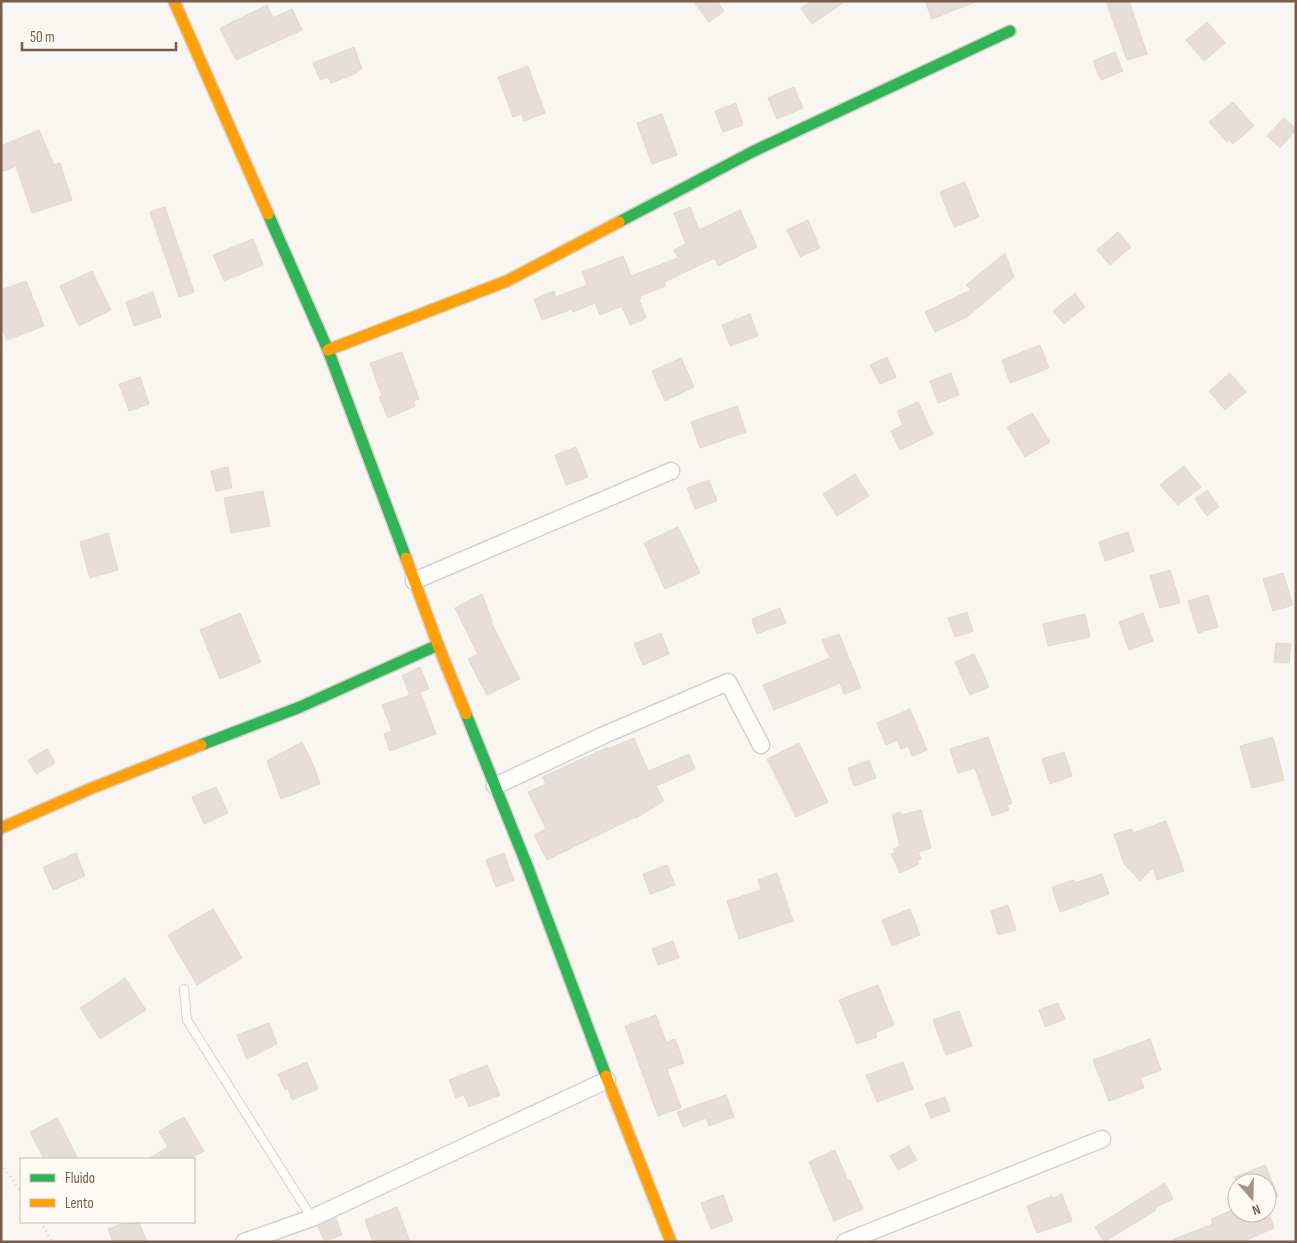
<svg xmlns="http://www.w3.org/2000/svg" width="1297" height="1243" viewBox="0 0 1297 1243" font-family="'Sofia Sans Condensed',sans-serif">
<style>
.building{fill:#e6ded7;stroke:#e2d8d2}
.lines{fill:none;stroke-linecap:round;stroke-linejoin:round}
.lane-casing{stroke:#d7d1cb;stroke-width:10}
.street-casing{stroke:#d7d1cb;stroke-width:19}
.fast-casing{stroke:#d9d2cb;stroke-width:14}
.slow-casing{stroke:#d9d2cb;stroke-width:14}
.path{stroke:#dcd5d0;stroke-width:3;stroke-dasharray:1 4;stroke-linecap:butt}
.lane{stroke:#fefefd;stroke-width:8}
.street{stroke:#fefefd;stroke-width:16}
.fast{stroke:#30b455;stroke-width:11}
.slow{stroke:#ff9f0a;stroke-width:11}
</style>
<rect width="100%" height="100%" fill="#f9f5f0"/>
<g class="building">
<polygon points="693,1 717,1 724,11 709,22"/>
<polygon points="812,1 846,1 812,24 801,8"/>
<polygon points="925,1 974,1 975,2 932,19"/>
<polygon points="1106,1 1129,1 1147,54 1127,60"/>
<polygon points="267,5 273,18 292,9 302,30 236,60 220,28"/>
<polygon points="1207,22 1225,43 1204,61 1186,40"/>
<polygon points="354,47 362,69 356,72 357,73 331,83 328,77 320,80 313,63"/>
<polygon points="1115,52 1123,71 1101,80 1093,61"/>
<polygon points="528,66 545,113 524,121 522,114 513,117 498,77"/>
<polygon points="794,87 803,108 777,119 768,98"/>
<polygon points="1233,102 1254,126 1233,144 1229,139 1227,142 1209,122"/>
<polygon points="736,103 743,125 723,132 715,111"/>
<polygon points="662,114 677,155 652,164 637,123"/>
<polygon points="1284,118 1296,129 1296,130 1280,148 1267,136"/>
<polygon points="39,130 54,165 60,163 72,200 32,213 16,166 1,172 1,146"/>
<polygon points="965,182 979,217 954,227 940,192"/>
<polygon points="165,207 194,292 179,297 150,212"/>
<polygon points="690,207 699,230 740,210 757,247 718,266 715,258 664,282 666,286 640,296 641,299 639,299 646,318 630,325 622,306 600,315 595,303 573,312 572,309 542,320 534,299 554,291 556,297 587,285 582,272 623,256 631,276 678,258 674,250 686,244 674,213"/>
<polygon points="808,220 820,248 800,257 787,230"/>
<polygon points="1118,232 1131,247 1110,265 1097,250"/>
<polygon points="253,239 263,265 224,281 213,255"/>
<polygon points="1005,253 1014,277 967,317 935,332 925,312 971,290 966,285"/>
<polygon points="92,271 111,310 79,326 60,286"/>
<polygon points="26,281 44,326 7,340 1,325 1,290"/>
<polygon points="153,292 161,317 134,326 126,302"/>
<polygon points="1075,293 1085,307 1064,324 1053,311"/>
<polygon points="750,314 758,336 730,346 722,325"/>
<polygon points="1040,345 1049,368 1010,383 1002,360"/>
<polygon points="402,352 419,399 413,401 415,406 388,418 379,397 382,396 370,363"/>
<polygon points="887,357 896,377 880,384 870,365"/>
<polygon points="681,358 694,387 665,401 652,371"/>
<polygon points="951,373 959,395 938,403 930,381"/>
<polygon points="1230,373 1246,392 1225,410 1209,391"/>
<polygon points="140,377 149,404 129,411 119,384"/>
<polygon points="918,402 933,434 900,450 891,431 903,425 897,411"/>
<polygon points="737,406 746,432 700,448 691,422"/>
<polygon points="1032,413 1050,442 1025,457 1007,427"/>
<polygon points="576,447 588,477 566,485 555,455"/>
<polygon points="1184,466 1201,487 1178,505 1160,485"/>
<polygon points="228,467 232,488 216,491 211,471"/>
<polygon points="855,474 869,496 837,516 823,494"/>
<polygon points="709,480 717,501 695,509 687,488"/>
<polygon points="1207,490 1219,507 1207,516 1195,499"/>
<polygon points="263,491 270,526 231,533 224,498"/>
<polygon points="678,527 700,573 665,589 644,543"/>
<polygon points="1128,532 1134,551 1105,561 1099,542"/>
<polygon points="108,533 118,570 90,578 80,542"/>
<polygon points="1170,570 1180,603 1160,608 1150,576"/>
<polygon points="1283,573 1293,605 1273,611 1263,579"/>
<polygon points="482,594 492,621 491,622 520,679 487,695 468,659 478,654 455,608"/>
<polygon points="1208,595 1218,627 1198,633 1188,601"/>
<polygon points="780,608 786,623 757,634 752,619"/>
<polygon points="967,612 973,631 955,637 948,618"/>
<polygon points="240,613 261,662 220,679 200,630"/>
<polygon points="1143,613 1153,641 1129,650 1119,622"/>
<polygon points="1085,614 1090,637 1048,646 1043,624"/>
<polygon points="661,633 669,654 643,665 634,644"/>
<polygon points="839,634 861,688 844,694 840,683 774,710 763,685 830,658 822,640"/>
<polygon points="1276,643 1291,644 1289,663 1274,662"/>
<polygon points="974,654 989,687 970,695 955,662"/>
<polygon points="420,667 429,689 420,692 436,734 390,751 384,734 392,731 382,705 410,695 402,676"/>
<polygon points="910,709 927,750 912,756 908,746 901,749 897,740 886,745 877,723"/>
<polygon points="988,737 1012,803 1007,805 1009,810 992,816 975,768 958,773 950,749"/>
<polygon points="1273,737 1284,780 1252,788 1240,746"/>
<polygon points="634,738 648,771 689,754 695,769 656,786 664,801 636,818 635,817 547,860 534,835 546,829 528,792 546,784 542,777 608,747 608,749"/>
<polygon points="302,742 313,764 320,784 281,799 267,761"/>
<polygon points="799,743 828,802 796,817 767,759"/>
<polygon points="47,749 55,763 36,774 28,760"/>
<polygon points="1064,752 1072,776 1050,784 1042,759"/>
<polygon points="869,760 876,778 854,786 848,768"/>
<polygon points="216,787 228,813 204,824 192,797"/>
<polygon points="921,810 931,848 918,852 921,859 917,861 919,864 900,873 891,854 895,852 893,849 900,846 892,815 900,812 901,815"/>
<polygon points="1166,821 1184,871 1157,880 1153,868 1140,881 1124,864 1114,834 1132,829 1133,833"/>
<polygon points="76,853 85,876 53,890 43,867"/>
<polygon points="504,853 514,880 496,887 486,860"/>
<polygon points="667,865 675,885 650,894 643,874"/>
<polygon points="777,873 793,921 739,939 727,901 761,890 758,880"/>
<polygon points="1102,874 1109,894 1060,912 1052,887 1074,880 1075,883"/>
<polygon points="1008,905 1016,930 998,935 991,911"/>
<polygon points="213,909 242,958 197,985 168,935"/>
<polygon points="910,909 920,935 892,946 882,920"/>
<polygon points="673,941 679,958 658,965 652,949"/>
<polygon points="125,978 146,1010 100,1039 80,1008"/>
<polygon points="878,985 894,1025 875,1033 877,1037 857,1044 839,1000"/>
<polygon points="1058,1003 1065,1019 1045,1027 1039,1010"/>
<polygon points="959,1011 972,1046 946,1055 933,1020"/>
<polygon points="656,1015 666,1042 675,1039 684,1063 667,1069 681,1108 658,1116 625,1026"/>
<polygon points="269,1023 277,1044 247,1059 237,1035"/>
<polygon points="1150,1039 1161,1070 1140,1078 1144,1088 1109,1101 1093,1060"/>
<polygon points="307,1062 318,1089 292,1100 288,1089 285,1090 278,1074"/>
<polygon points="903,1062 913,1089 877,1102 866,1075"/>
<polygon points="487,1065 500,1095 469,1107 464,1095 456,1098 449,1080"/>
<polygon points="726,1095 734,1117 709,1126 706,1118 683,1127 677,1112"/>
<polygon points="945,1097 950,1111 931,1118 925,1104"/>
<polygon points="184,1117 204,1151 189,1159 148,1159 168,1147 159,1131"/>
<polygon points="57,1118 78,1159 44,1159 30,1132"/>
<polygon points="909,1146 917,1160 898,1170 890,1156"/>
<polygon points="835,1150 848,1181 850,1180 863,1209 834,1221 809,1162"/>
<polygon points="1265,1165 1278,1196 1267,1201 1267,1183 1237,1183 1235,1177"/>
<polygon points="1165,1183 1173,1199 1155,1208 1156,1210 1104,1242 1095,1227"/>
<polygon points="1062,1194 1072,1221 1037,1233 1027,1206 1052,1196 1053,1198"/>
<polygon points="723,1195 733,1221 711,1229 701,1203"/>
<polygon points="397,1207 410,1242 373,1242 365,1220"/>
<polygon points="1267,1207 1274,1228 1242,1242 1172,1242 1172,1240 1213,1224 1211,1219 1237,1208 1237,1213 1267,1213"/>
<polygon points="336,1218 342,1235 324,1241 318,1226"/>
<polygon points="127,1222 139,1222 147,1242 113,1242 108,1229"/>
</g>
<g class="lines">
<g class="lane-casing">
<polyline id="lane" points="184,989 187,1020 312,1218"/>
</g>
<g class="street-casing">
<g id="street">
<polyline points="414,581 671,471"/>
<polyline points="495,786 604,735 728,682 761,745"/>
<polyline points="244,1242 312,1218 607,1080"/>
<polyline points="845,1242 1102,1139"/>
</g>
</g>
<g class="fast-casing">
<g id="fast">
<polyline points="268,214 328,350 406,558"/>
<polyline points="619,222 754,151 1010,31"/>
<polyline points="466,714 528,868 606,1076"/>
<polyline points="201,745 300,707 438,645"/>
</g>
</g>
<g class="slow-casing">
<g id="slow">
<polyline points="174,1 268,214"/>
<polyline points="328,350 507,281 619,222"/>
<polyline points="406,558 438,645 466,714"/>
<polyline points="1,828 92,788 201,745"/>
<polyline points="606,1076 671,1242"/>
</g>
</g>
<g class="path">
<polyline points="1,1164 21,1191"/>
<polyline points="41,1222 52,1242"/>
</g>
<use href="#lane" class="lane"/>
<use href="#street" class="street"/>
<use href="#fast" class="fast"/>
<use href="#slow" class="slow"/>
</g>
<rect width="1297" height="1243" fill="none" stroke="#7a5c4d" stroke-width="5"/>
<rect x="20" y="1158" width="175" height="65" fill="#fffaf3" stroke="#cabbb1"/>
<rect x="30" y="1174" width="25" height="8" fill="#30b455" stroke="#cabbb1"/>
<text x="65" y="1183" font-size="15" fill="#7a5c4d">Fluido</text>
<rect x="30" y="1199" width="25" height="8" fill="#ff9f0a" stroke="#cabbb1"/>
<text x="65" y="1208" font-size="15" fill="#7a5c4d">Lento</text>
<g transform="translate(1252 1198) rotate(160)"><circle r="24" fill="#fffaf3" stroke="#cabbb1"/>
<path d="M0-4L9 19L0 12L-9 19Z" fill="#a69286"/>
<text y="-8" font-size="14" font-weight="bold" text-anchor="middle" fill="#7a5c4d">N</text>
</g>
<path d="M22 42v8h154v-8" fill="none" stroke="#7a5c4d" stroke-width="2.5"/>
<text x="30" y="42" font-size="15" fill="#7a5c4d" stroke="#fffaf3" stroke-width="4" paint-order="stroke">50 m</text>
</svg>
